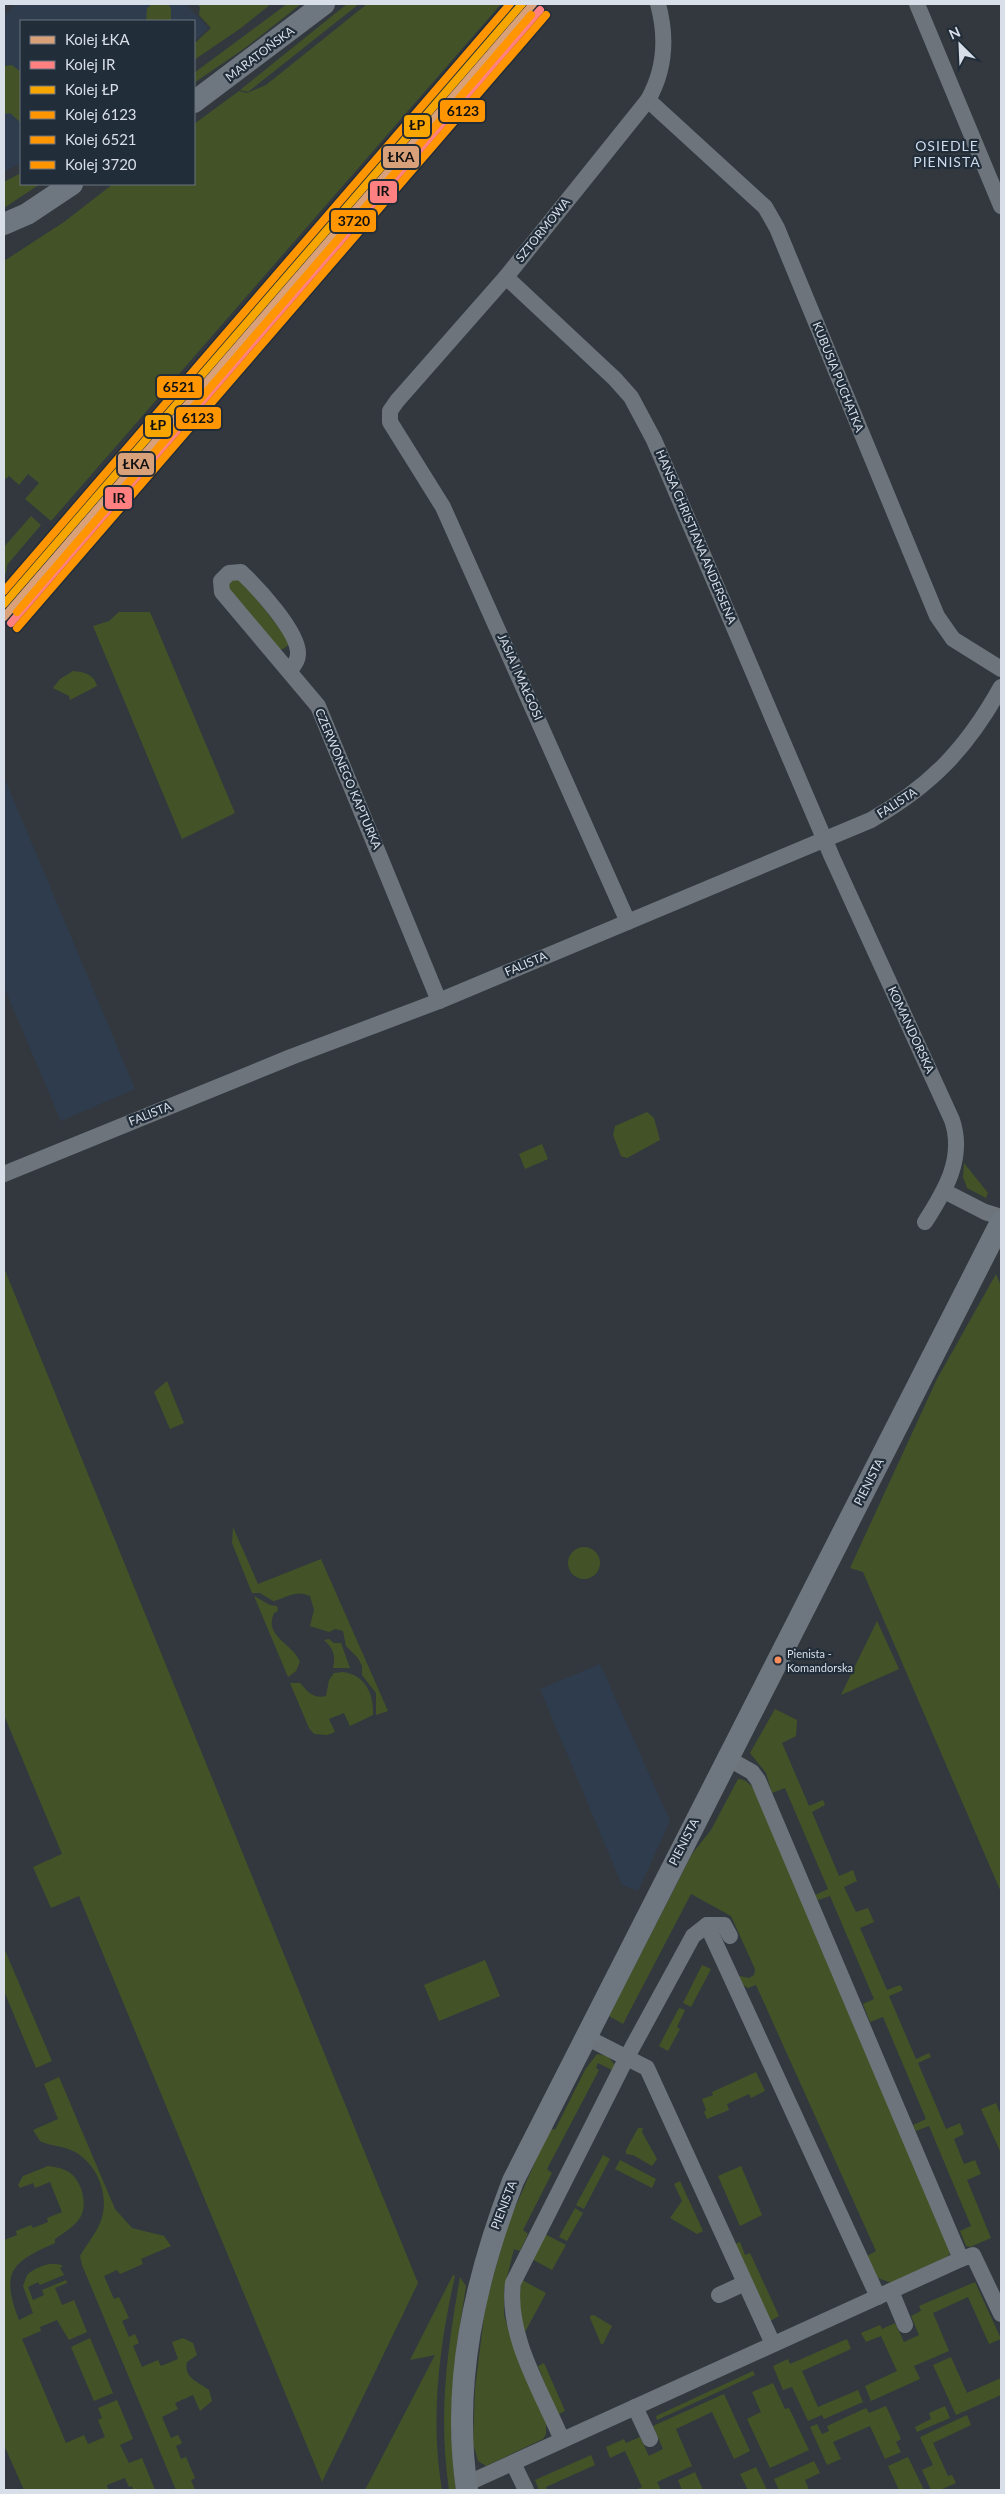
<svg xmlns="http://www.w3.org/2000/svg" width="1005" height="2494" viewBox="0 0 1005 2494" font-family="Lato,sans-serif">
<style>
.built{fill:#2e3c4d}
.green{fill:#435327}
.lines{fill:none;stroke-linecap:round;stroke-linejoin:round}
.street{stroke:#6d747b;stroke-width:16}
.secondary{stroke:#6e767f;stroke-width:22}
.rail-1-casing{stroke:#222d3a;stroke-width:11}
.rail-2-casing{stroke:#222d3a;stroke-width:11}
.rail-3-casing{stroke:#222d3a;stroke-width:11}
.rail-4-casing{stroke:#222d3a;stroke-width:11}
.rail-5-casing{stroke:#222d3a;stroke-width:11}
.rail-6-casing{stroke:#222d3a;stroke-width:11}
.rail-1{stroke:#d9a179;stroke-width:8}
.rail-2{stroke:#ff8080;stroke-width:8}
.rail-3{stroke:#f7a600;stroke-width:8}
.rail-4{stroke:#ff9500;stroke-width:8}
.rail-5{stroke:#ff9500;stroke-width:8}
.rail-6{stroke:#ff9500;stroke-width:8}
.bus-dot{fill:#fa8e5a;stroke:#222d3a;stroke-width:2}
.labels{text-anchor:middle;stroke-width:4.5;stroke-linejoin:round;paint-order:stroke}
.bus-label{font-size:11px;fill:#d8dfe8;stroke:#222d3a;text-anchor:start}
.street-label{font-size:12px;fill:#d8dfe8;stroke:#222d3a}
.neighbourhood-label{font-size:14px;letter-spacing:1px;fill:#ccdaeb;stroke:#222d3a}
.line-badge{stroke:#222d3a;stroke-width:2}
.pale-badge-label{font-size:14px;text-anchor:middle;font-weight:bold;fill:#111}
</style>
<rect width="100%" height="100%" fill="#32383e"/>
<g class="built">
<polygon points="16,4 186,4 208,28 194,42 194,21 21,21 21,163 4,172 4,16"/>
<polygon points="4,777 135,1089 61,1121 4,987"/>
<polygon points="600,1664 670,1821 638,1891 622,1885 540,1689"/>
</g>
<g class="green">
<polygon points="152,4 168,4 171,8 171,21 146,21 147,8"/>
<polygon points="197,4 271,4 241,28 194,60 194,44 211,28 199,15 200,7"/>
<polygon points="287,4 301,4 245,48 194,83 194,73"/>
<polygon points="347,4 359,4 248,92 240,90"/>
<polygon points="367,4 501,4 51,521 25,499 39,483 28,474 19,485 9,476 4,480 4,261 64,222 113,184 194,184 194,124 239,91 247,93 266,85"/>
<polygon points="12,65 21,72 21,123 10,113 4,114 4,66"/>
<polygon points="21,173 21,184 40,184 4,208 4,182"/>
<polygon points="31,516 41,525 7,565 6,573 4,576 4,547"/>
<polygon points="233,578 243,582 291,643 283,649 275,649 228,589 228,584"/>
<polygon points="119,612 150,612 235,813 182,839 93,626 109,621"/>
<path d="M73,671C84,672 94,674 97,686L70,700L69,696L53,688L60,679Z"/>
<polygon points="647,1112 654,1118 660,1140 627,1158 621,1156 613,1135 615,1126"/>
<polygon points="542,1144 548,1159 525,1169 519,1154"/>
<polygon points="964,1163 988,1193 986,1198 967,1188 963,1177"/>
<polygon points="4,1268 418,2283 322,2482 79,1896 51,1908 33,1867 62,1854 4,1715"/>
<polygon points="996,1274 1001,1286 1001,1892 863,1572 850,1568 937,1379"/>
<polygon points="167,1381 184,1423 170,1429 154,1392"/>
<path d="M233,1527L258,1584L321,1559L388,1711L376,1715V1693L362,1675V1666L358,1658L346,1646L343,1631L335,1629L329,1632L310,1626L314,1610L310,1596C295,1589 287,1598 273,1601L260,1593H252L232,1543Z"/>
<circle cx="584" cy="1563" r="16"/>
<path d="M254,1596L270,1605L277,1606L278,1611L274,1613C263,1637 294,1644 300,1662L296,1671L288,1677Z"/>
<polygon points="877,1621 899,1669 841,1695"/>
<path d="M329,1639L334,1643H341L350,1668H333C336,1655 333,1648 324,1640Z"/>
<path d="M343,1672C366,1675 374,1695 373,1715L350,1726L344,1713L329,1719L335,1732L327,1735L314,1734L309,1728L290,1683H300C308,1692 313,1699 326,1696L329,1680L334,1673Z"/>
<polygon points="775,1709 797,1720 796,1736 782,1743 809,1806 823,1800 825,1805 812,1812 839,1876 853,1870 857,1881 844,1887 856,1912 868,1908 874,1922 860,1928 887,1990 900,1985 903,1990 889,1996 916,2059 929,2053 931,2057 918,2063 946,2129 960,2123 964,2134 954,2139 964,2164 975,2160 981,2174 967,2180 991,2238 970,2247 966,2246 960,2231 971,2226 929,2126 916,2131 913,2125 926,2119 883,2017 870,2022 863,2004 874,1999 830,1896 818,1900 815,1895 828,1889 785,1788 772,1793 766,1773 750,1753"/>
<path d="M738,1779C749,1779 754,1790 760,1798L951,2252L948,2256L892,2283L878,2278L867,2256L876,2251L756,1985L748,1988L743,1985L739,1976L749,1978L754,1975L755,1969L731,1916L691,1894L623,2024L609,2016L692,1854L711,1830Z"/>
<polygon points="4,1948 52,2061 36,2068 4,1991"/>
<polygon points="485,1960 500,1996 439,2021 424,1985"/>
<polygon points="702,1965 711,1969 691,2007 683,2003"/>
<polygon points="679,2008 685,2010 677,2027 680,2029 668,2051 659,2046"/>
<polygon points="597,2054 608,2056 614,2064 614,2071 598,2063 596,2068 599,2070 547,2169 552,2173 523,2230 528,2234 520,2251 514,2249 504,2289 504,2315 514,2347 546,2423 546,2434 543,2439 486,2466 478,2461 473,2443 475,2389 485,2308 507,2226 550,2128 555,2130 585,2070"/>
<polygon points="756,2072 765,2091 751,2098 749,2094 727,2104 729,2110 707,2119 704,2112 706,2110 702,2099 713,2095 712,2092"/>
<path d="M59,2077L115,2209L132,2228L164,2236L171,2246L141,2259L143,2264L120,2274L117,2270L104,2276L114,2299L119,2297L129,2318L122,2321L129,2337L135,2334L139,2343L133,2346L142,2367L158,2360L161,2366L178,2359L172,2342L183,2338L193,2343L197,2355L187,2362C183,2378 199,2382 209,2390L212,2401L200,2411L193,2395L175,2403L178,2409L162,2417L171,2438L178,2435L182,2443L176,2446L181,2459L186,2457L195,2478L191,2480L195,2490H176L82,2265L80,2256C86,2245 95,2235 100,2223C111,2198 98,2163 73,2151C63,2146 50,2146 40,2141L33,2130L58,2119L44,2084Z"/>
<polygon points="996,2103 1001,2116 1000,2151 981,2109"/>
<polygon points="638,2128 643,2128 642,2132 657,2159 652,2166 633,2155 626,2154 626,2150"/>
<polygon points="603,2155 610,2159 584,2209 576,2205"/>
<polygon points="620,2160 656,2179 652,2188 615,2169"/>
<path d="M48,2166C54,2167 62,2168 67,2171C81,2178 88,2202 81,2216C76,2226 63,2233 55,2239V2243C12,2262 0,2271 19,2320L33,2313L23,2286L27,2275C36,2267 52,2260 63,2266L60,2268L64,2275L40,2285L38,2282L28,2287L33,2300L44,2295L42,2290L66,2280L67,2283L55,2288L62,2305L74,2300L87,2332L69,2340L57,2320L40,2327L41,2331L22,2339L66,2443L84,2435L88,2444L105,2437L98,2420L102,2418L98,2408L117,2400L133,2439L120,2445L129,2463L142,2458L155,2490H133L132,2486L129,2487L125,2478L107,2485L108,2489L104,2490H24L4,2445V2240L17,2235L16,2231L31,2225L33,2228L48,2222L47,2218L62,2212L50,2182L35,2188L33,2183L20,2188L18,2185L23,2176Z"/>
<polygon points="741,2166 762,2215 740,2226 718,2176"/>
<polygon points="680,2181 703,2231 697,2234 670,2218 682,2201 674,2184"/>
<polygon points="575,2208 583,2213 567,2241 559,2237"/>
<polygon points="545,2234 566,2245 552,2270 532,2259"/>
<polygon points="740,2242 745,2255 750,2253 779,2316 770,2321 735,2244"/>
<path d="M453,2275L455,2276C439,2347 430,2419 442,2490H365L435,2355L410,2360Z"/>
<path d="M460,2277L466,2286C455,2354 446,2421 456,2490H449C438,2413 447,2353 460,2277Z"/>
<path d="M522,2280L546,2293L525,2332C519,2315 518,2299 522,2280Z"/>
<polygon points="975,2282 1001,2339 989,2344 968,2297 933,2313 949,2351 914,2366 920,2379 871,2401 865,2386 897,2371 881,2336 866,2342 861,2333 880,2325 882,2329 895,2323 904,2342 919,2335 911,2316 921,2311 919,2306"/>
<polygon points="594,2315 612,2326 603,2344 601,2344 590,2318 590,2316"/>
<polygon points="90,2338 113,2393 94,2401 71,2347"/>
<polygon points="847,2339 851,2349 802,2371 818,2407 858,2390 863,2402 824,2419 822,2415 808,2421 792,2387 783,2390 773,2366 788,2359 790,2364"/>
<polygon points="951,2357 967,2393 1001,2378 1001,2395 956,2415 933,2365"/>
<polygon points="544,2363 565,2411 557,2415 538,2366"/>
<polygon points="753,2371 755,2375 657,2420 656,2416"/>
<polygon points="773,2383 785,2409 789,2408 809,2450 770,2468 747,2419 761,2412 752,2392"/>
<polygon points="724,2394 750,2451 734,2459 712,2412 676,2429 692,2466 657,2482 661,2490 636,2490 642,2487 625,2451 610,2458 606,2447 624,2439 626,2443 640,2437 649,2456 663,2449 653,2426"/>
<polygon points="886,2406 901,2439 896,2442 901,2452 885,2459 870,2426 833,2442 841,2459 827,2465 810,2427 817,2424 822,2434 829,2431 827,2426 866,2408 869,2413"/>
<polygon points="945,2406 950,2418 917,2432 915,2427 931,2419 929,2413"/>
<polygon points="967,2415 971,2425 933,2443 948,2476 952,2475 956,2483 940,2490 931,2490 922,2470 933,2465 920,2437"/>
<polygon points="591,2455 595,2465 546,2487 547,2490 539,2490 535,2480"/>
<polygon points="908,2457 924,2490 899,2490 888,2466"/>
<polygon points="814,2461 820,2473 805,2480 809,2490 779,2490 774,2479"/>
<polygon points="756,2467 767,2490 748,2490 740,2474"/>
<polygon points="695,2472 703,2490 682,2490 678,2480"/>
</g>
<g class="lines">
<g class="street">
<polyline points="917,4 1001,206"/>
<polyline points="648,100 765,207 777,228 937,616 953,639 1001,669"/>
<path d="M506,277L615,379L631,397L654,440L832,857L952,1120C965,1158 945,1191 925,1222"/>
<path d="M289,671C294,666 298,661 298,654C299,632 257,587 241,572L229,573L221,581L222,592L318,706L439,1001"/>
<path d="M628,922L443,507L390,422V411L397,401L506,277L648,100C665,70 667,37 658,4"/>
<path d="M4,1174L291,1057L439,1001L871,820C932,785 967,748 1001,687"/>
<polyline points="944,1191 985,1212 1001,1217"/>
<polyline points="727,1758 752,1772 758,1780 961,2259 973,2255 1001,2314"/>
<polyline points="707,1925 724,1925 730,1936"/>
<polyline points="586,2037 647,2068 773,2344"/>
<polyline points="891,2291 905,2325"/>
<polyline points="719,2295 745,2283"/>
<polyline points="635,2407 650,2439"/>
<path d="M562,2440C542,2392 506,2336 513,2283L627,2057L693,1936L707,1925L878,2297"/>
<polyline points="513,2463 526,2490"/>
<polyline points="466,2484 961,2259"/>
</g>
<g class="secondary">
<polyline points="194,102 324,4"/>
<polyline points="4,224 27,214 72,184"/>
<path d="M467,2490C451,2383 475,2280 513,2181L1001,1222"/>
</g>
<g class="rail-1-casing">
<polyline id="rail-1" points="4,617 533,4"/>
</g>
<g class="rail-2-casing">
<polyline id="rail-2" points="11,623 540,10"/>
</g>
<g class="rail-3-casing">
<polyline id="rail-3" points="4,604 522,4"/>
</g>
<g class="rail-4-casing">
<polyline id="rail-4" points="17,628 546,15"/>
</g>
<g class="rail-5-casing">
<polyline id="rail-5" points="4,591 510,4"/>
</g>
<g class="rail-6-casing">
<polyline id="rail-6" points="17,612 531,15"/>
</g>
<use href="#rail-1" class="rail-1"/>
<use href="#rail-2" class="rail-2"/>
<use href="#rail-3" class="rail-3"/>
<use href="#rail-4" class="rail-4"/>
<use href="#rail-5" class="rail-5"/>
<use href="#rail-6" class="rail-6"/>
</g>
<circle class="bus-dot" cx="778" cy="1660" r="4.5"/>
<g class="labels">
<g class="bus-label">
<text x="787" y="1658">Pienista -<tspan x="787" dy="14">Komandorska</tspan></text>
</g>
<g class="street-label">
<text transform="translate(260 54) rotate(-37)" y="4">MARATOŃSKA</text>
<text transform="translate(543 230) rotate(-51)" y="4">SZTORMOWA</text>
<text transform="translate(838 377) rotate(68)" y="4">KUBUSIA PUCHATKA</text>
<text transform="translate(696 537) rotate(67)" y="4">HANSA CHRISTIANA ANDERSENA</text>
<text transform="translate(520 677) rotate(66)" y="4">JASIA I MAŁGOSI</text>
<text transform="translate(348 779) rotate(67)" y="4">CZERWONEGO KAPTURKA</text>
<text transform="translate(897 803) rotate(-33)" y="4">FALISTA</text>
<text transform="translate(526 964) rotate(-23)" y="4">FALISTA</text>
<text transform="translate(911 1030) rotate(65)" y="4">KOMANDORSKA</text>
<text transform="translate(150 1114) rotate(-22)" y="4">FALISTA</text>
<text transform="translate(869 1482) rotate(-63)" y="4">PIENISTA</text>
<text transform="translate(684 1842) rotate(-63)" y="4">PIENISTA</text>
<text transform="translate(504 2205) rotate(-69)" y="4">PIENISTA</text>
</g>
<g class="neighbourhood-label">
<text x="947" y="151">OSIEDLE<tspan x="947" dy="16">PIENISTA</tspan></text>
</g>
</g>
<g class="line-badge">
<rect x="439" y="99" width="47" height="24" rx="5" fill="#ff9500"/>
<rect x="403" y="114" width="28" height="24" rx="5" fill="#f7a600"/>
<rect x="382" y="145" width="38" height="24" rx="5" fill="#d9a179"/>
<rect x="369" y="180" width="29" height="24" rx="5" fill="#ff8080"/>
<rect x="330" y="209" width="47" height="24" rx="5" fill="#ff9500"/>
<rect x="156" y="375" width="47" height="24" rx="5" fill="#ff9500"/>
<rect x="175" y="406" width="47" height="24" rx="5" fill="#ff9500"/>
<rect x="144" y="414" width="28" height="24" rx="5" fill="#f7a600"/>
<rect x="117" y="452" width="38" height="24" rx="5" fill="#d9a179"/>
<rect x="104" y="486" width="29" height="24" rx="5" fill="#ff8080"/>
</g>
<g class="pale-badge-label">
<text x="463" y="116">6123</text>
<text x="417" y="130">ŁP</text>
<text x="401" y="162">ŁKA</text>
<text x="383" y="196">IR</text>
<text x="354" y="226">3720</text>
<text x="179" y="392">6521</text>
<text x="198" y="423">6123</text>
<text x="158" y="430">ŁP</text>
<text x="136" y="469">ŁKA</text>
<text x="119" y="503">IR</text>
</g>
<rect width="1005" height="2494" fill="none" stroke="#d8dfe8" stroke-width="10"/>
<rect x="20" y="20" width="175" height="165" fill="#222d3a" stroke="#6b7480"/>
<rect x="30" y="36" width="25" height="8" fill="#d9a179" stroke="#6b7480"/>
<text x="65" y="45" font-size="15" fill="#d8dfe8">Kolej ŁKA</text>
<rect x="30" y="61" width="25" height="8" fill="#ff8080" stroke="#6b7480"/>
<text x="65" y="70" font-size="15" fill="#d8dfe8">Kolej IR</text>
<rect x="30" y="86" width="25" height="8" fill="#f7a600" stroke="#6b7480"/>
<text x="65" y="95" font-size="15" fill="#d8dfe8">Kolej ŁP</text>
<rect x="30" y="111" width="25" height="8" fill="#ff9500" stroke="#6b7480"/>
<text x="65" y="120" font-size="15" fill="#d8dfe8">Kolej 6123</text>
<rect x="30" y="136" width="25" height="8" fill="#ff9500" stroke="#6b7480"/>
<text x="65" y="145" font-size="15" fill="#d8dfe8">Kolej 6521</text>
<rect x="30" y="161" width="25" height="8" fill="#ff9500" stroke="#6b7480"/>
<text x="65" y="170" font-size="15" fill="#d8dfe8">Kolej 3720</text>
<g transform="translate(960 45) rotate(336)" stroke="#222d3a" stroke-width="4" paint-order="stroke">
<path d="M0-4L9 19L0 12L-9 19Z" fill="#d8dfe8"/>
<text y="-8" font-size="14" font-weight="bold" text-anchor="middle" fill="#d8dfe8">N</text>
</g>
</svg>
